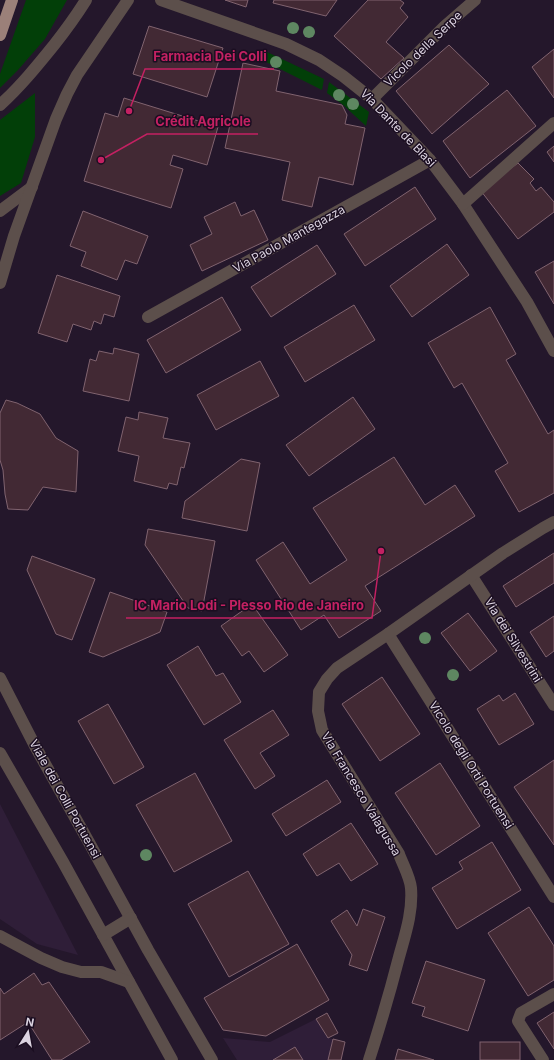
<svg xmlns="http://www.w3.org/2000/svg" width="554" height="1060" viewBox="0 0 554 1060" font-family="Inter,sans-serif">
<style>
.built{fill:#2f1e38}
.green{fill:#023f08}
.building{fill:#422934;stroke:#80636f}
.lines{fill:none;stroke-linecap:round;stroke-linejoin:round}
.minor{stroke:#5c4f4b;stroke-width:12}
.major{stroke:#9b8079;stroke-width:12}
.tree{fill:#5e8761}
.labels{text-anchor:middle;stroke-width:3;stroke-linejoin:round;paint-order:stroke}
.street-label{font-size:12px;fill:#dbd3e0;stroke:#1b0e21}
.leader{fill:none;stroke:#c32162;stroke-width:1.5}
.callout-dot{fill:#c32162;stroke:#1b0e21;stroke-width:1.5}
.callout-label{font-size:13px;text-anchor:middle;font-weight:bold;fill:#c32162;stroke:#1b0e21;stroke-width:3;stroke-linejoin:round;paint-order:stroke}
</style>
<rect width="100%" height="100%" fill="#24172b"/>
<g class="built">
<polygon points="0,804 78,955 37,944 0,919"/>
<polygon points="316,1019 328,1038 333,1039 328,1060 237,1060 223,1038 270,1042"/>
</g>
<g class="green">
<polygon points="26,0 67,0 45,39 18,70 0,88 0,74"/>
<polygon points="265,51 324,79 322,90 262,60"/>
<polygon points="329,82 369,112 366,126 342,104 327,93"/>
<polygon points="35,93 35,137 21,183 0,196 0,120"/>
</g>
<g class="building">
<polygon points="225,0 248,0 246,7"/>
<polygon points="274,0 337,0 326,16 273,3"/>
<polygon points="368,0 400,0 404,3 400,8 408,17 386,42 404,58 381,79 334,36"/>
<polygon points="149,26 223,48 207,97 133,74"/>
<polygon points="449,45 489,84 432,134 396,91"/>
<polygon points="554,49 554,98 532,67"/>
<polygon points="243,63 280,71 276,91 342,105 347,115 345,124 365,128 353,185 319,177 312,207 282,200 290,162 225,148"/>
<polygon points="507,90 536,126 470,178 443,141"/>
<polygon points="124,98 218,127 207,165 173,155 170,165 183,169 171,208 84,181 105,113 118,117"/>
<polygon points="554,146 554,162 547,152"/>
<polygon points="518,163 534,179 530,183 536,191 541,187 554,202 554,212 518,239 481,191"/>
<polygon points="415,187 436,219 365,266 344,234"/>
<polygon points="235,202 241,216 254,210 268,240 202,271 190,245 212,234 204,217"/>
<polygon points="83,211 148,236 137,264 125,260 117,280 81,266 86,252 70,246"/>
<polygon points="447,244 469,275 412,317 390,286"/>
<polygon points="317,245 336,274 271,317 251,287"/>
<polygon points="554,261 554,304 535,272"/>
<polygon points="57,275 120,296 114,317 104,314 101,324 94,321 91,330 73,324 67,342 38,333"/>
<polygon points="222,297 241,330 166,373 147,340"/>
<polygon points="354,305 375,340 305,382 284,347"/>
<polygon points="490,307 516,354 506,360 548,434 554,430 554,493 519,512 495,471 508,463 462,383 454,388 428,343"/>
<polygon points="114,348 139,354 129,401 83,391 90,359 96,361 99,351 113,354"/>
<polygon points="260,361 279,396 216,430 197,395"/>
<polygon points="353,397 375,429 309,476 286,445"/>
<polygon points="6,400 17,403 40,414 56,438 78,451 76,492 43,487 28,510 8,509 5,494 3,470 0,460 0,413"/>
<polygon points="139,412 168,418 163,438 190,443 184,468 181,467 177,485 169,483 167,489 134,481 139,456 118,451 126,417 138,420"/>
<polygon points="394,457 425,505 455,485 475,516 365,586 381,611 339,638 324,615 301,630 256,560 283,542 310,584 347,560 313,508"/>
<polygon points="241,459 260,463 247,531 182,518 185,501"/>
<polygon points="148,529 215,541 202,611 188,608 145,545"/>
<polygon points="554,553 554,583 516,607 503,586"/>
<polygon points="32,556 95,579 72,640 56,634 27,570"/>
<polygon points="110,592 167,612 160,632 103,657 89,652"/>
<polygon points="252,604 288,655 264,672 249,651 242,656 221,626"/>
<polygon points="468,613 497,651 470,671 441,633"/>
<polygon points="554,616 554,651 546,657 530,632"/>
<polygon points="198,646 216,676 223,673 241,702 204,725 167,665"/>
<polygon points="382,677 420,734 380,761 342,704"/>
<polygon points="515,693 534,724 499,745 477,709 499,695 503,701"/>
<polygon points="108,704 144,767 114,784 78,721"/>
<polygon points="273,710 289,735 260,753 275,776 255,789 224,740"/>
<polygon points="554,760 554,845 514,787"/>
<polygon points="440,763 480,826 436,855 395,793"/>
<polygon points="195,773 232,841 174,872 136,805"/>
<polygon points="327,780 341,802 286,836 272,814"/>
<polygon points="351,823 378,864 351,881 339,863 317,876 303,854"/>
<polygon points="492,842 521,890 457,929 432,888 463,869 459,862"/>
<polygon points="248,871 289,944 229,977 188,904"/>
<polygon points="529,907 554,946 554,980 528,996 488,933"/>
<polygon points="363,909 385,917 367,971 349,965 352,955 331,921 347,910 357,926"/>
<polygon points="297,944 329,1000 266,1036 223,1030 204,998"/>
<polygon points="426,961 485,980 468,1031 422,1016 425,1007 412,1003"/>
<polygon points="34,973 42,985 49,982 90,1042 61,1060 52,1060 28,1022 0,1040 0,988 4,994"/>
<polygon points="554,1012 554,1049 537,1023"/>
<polygon points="327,1013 338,1033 328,1038 316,1019"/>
<polygon points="333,1039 345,1042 341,1060 328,1060"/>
<rect x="480" y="1042" width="40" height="18"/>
<polygon points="295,1047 303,1060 273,1060"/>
<polygon points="398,1049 434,1060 395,1060"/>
</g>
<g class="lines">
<g class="minor">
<polyline points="161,0 286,44 319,60 343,76 372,99 430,160 463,204 527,302 554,351"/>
<polyline points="372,99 445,26 475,0"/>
<path d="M0,105C20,87 37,66 54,45C65,31 76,16 86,0"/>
<polyline points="463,204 554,123"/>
<polyline points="0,211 32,187"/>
<polyline points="0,283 14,236 56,119 67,94 77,75 128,0"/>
<polyline points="148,317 430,160"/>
<polyline points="471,575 554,705"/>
<polyline points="388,634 554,897"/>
<polyline points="0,678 35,746 91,846 148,950 212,1060"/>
<polyline points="0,753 63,862 172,1060"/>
<polyline points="103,935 131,918"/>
<polyline points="0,936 41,958 62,967 81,972 101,972 129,982"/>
<path d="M369,1060C380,1026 390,992 399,957C405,935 413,912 411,888C410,877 403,865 399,854L322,730L318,711L319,692L327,679L337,668L388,634L503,553L543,528L554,522"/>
<polyline points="543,1060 518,1021 521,1013 554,994"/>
</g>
<polyline class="major" points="0,35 12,0"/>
</g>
<g class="tree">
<circle cx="293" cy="28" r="6"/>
<circle cx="309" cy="32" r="6"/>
<circle cx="276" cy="62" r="6"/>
<circle cx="339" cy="95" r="6"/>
<circle cx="353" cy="104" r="6"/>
<circle cx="425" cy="638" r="6"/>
<circle cx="453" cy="675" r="6"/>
<circle cx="146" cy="855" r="6"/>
</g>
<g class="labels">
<g class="street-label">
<text transform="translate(423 49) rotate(-44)" y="4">Vicolo della Serpe</text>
<text transform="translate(398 128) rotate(46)" y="4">Via Dante de Blasi</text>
<text transform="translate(289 239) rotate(-29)" y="4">Via Paolo Mantegazza</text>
<text transform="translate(513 640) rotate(58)" y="4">Via dei Silvestrini</text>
<text transform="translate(471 765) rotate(58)" y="4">Vicolo degli Orti Portuensi</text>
<text transform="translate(361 794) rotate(59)" y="4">Via Francesco Valagussa</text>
<text transform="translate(65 799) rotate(61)" y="4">Viale dei Colli Portuensi</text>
</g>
</g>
<path class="leader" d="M129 111L145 69H274M101 160L147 134H258M381 551L372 618H126"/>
<g class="callout-dot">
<circle cx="129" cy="111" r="4"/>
<circle cx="101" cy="160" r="4"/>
<circle cx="381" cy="551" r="4"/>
</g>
<g class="callout-label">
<text x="210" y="61">Farmacia Dei Colli</text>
<text x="203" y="126">Crédit Agricole</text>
<text x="249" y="610">IC Mario Lodi - Plesso Rio de Janeiro</text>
</g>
<g transform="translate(28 1032) rotate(11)" stroke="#1b0e21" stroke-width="3" paint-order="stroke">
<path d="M0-3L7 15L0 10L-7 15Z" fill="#dbd3e0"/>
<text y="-6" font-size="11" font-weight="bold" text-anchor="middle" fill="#dbd3e0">N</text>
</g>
</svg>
